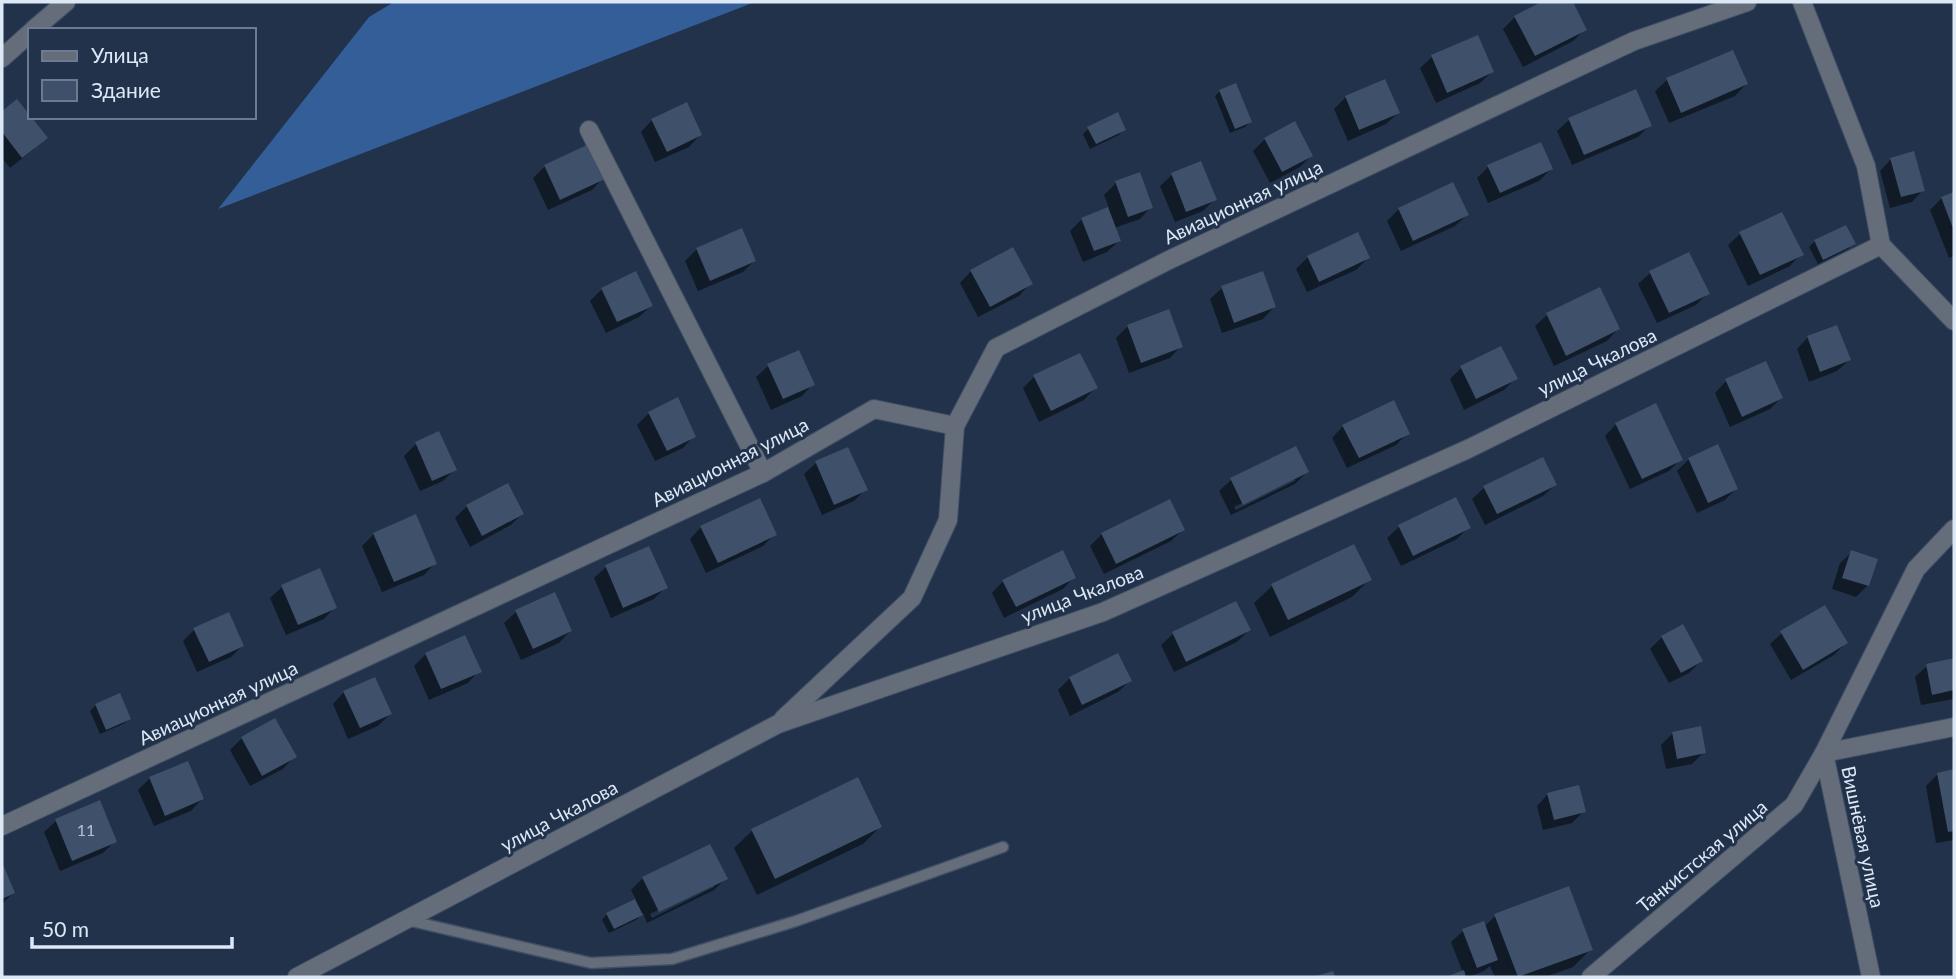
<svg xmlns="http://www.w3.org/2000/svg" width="1956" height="979" viewBox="0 0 1956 979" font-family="Lato,sans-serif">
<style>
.forest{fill:#335e98}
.shadow{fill:#0007;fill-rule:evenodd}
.building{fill:#3e506a}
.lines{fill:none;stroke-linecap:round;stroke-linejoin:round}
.lane-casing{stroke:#3f4f66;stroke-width:13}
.street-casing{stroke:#3f4f66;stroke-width:20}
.lane{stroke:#646d79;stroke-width:10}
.street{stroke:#646d79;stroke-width:18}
.labels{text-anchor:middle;stroke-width:6;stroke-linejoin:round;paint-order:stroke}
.number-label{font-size:16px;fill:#b5c2d4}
.street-label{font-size:19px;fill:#dde8f7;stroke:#21324a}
</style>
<rect width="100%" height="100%" fill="#21324a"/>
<polygon class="forest" points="394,2 755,2 218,209 369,17"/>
<g class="shadow">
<polygon points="1545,2 1571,2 1585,29 1573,41 1523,67 1503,29 1515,17"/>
<polygon points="1432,57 1492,72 1480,83 1436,103 1420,68"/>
<polygon points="1667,80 1746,84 1735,96 1669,123 1655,91"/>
<polygon points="1220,91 1250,122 1245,127 1230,133 1215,96"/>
<polygon points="1346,97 1398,113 1386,124 1348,141 1334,109"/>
<polygon points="17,102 34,149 10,168 2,158 2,114"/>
<polygon points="652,120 700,135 689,147 655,162 641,132"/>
<polygon points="1569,120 1650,125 1638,137 1572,165 1557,131"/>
<polygon points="1088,129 1124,129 1119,135 1090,149 1083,134"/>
<polygon points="1265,139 1311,156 1300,167 1270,183 1253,151"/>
<polygon points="588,146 603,178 592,190 548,210 533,178 545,166"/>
<polygon points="1891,159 1923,190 1912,202 1890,208 1880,171"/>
<polygon points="1200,163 1215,199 1203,211 1175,222 1160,186 1172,175"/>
<polygon points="1488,167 1551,169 1539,181 1488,203 1477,178"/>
<polygon points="1139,174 1151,207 1140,219 1114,228 1119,241 1107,252 1083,262 1070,231 1082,219 1109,208 1104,195 1116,183"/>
<polygon points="1452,184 1467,215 1455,226 1401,251 1387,221 1399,209"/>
<polygon points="1954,194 1954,256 1949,258 1930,210 1942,198"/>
<polygon points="1740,234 1801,254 1790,266 1748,286 1728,245"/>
<polygon points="1815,241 1853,244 1848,249 1818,264 1809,247"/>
<polygon points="697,249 754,261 743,272 698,291 685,261"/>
<polygon points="1688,254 1708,293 1696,305 1657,323 1638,284 1650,273"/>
<polygon points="1308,257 1368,258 1356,270 1307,292 1296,269"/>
<polygon points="971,271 1030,284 1019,296 978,317 960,283"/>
<polygon points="1222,288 1274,307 1263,319 1222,333 1210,299"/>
<polygon points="602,289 651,306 639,317 606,333 590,301"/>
<polygon points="1599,289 1618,329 1607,341 1554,366 1535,326 1547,315"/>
<polygon points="1128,326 1181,346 1170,358 1129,373 1116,338"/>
<polygon points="1808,337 1849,360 1837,371 1809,382 1797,349"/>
<polygon points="798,352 813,384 802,396 771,410 756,377 768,366"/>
<polygon points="1461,368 1515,379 1504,390 1464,410 1450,379"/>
<polygon points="1034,377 1095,388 1084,400 1039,422 1023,388"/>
<polygon points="1726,381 1781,398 1770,409 1730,427 1715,393"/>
<polygon points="677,400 694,436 683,448 655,461 637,425 649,413"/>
<polygon points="1616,424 1681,459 1669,471 1630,489 1605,436"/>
<polygon points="1343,426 1408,433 1396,445 1347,468 1332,438"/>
<polygon points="438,434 455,469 443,481 420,491 404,456 416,444"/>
<polygon points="1689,459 1736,489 1725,500 1697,513 1677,471"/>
<polygon points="816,463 865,490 854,501 822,515 804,474"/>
<path d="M1307,472L1295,484L1231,515L1219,491L1231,480ZM1295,477V481L1236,510L1234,507Z"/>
<polygon points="1555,485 1543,496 1485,525 1472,499 1484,488"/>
<polygon points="1456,499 1469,527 1457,539 1401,566 1387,538 1399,527"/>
<polygon points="467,506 522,514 511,525 470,547 455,518"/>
<polygon points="701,527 775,534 763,546 706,573 690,539"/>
<polygon points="1183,530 1171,541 1104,574 1090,546 1102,534"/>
<polygon points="374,534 435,563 424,575 382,592 362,546"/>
<polygon points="1353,546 1370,579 1352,597 1270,637 1254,603 1272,586"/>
<polygon points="648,549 665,588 654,599 611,618 594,578 606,567"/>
<polygon points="1852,552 1868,585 1856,597 1832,589 1840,563"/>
<polygon points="319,571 335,607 324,619 286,635 270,598 282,587"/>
<polygon points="1074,577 1063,589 1004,618 992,593 1003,581"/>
<polygon points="516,612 570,631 559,643 521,660 504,623"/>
<polygon points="194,630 242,646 231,657 197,672 183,641"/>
<polygon points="1249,630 1237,642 1174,672 1161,645 1173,634"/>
<polygon points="1782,633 1846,643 1834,655 1791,680 1770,644"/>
<polygon points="1662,637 1701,661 1689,673 1669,683 1650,649"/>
<polygon points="426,654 479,671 468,683 429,700 414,666"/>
<polygon points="1117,655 1130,681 1118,692 1070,716 1058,690 1070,678"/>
<polygon points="1954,660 1954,699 1921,705 1915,677 1927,666"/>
<polygon points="344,692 390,714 378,726 348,739 333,704"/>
<polygon points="96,705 129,719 123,724 100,734 90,711"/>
<polygon points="1673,733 1704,752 1692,764 1666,769 1661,745"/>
<polygon points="242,738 294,757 283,769 250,786 230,750"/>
<polygon points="1954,771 1954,840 1936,843 1926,786 1938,774"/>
<polygon points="150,778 202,799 191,811 154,826 138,790"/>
<polygon points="857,779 880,827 863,844 757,895 734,848 752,831"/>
<polygon points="1548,794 1584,811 1572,823 1543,830 1537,806"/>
<polygon points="56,821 115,841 103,853 60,871 44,832"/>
<polygon points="2,866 13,893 2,904"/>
<path d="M643,878H726L714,890L647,923L643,913L636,920L609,933L602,920L607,914L636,900L631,890ZM714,883V887L652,918L650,914Z"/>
<polygon points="1495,916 1591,949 1573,967 1545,977 1495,977 1490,966 1484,971 1469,977 1450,977 1463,973 1451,942 1463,931 1484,927"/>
</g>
<g class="building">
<polygon points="1541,2 1573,2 1587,30 1535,56 1514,16"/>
<polygon points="1478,35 1494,72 1447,93 1431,55"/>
<polygon points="1733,50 1748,84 1681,113 1666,78"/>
<polygon points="1385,79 1400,113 1359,130 1345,96"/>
<polygon points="1236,83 1252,122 1235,129 1219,90"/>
<polygon points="1636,89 1652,126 1584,155 1568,118"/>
<polygon points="17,99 48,138 22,158 2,132 2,111"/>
<polygon points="687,102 702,135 667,152 651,119"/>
<polygon points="1118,112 1126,130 1096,144 1087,127"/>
<polygon points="1295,121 1313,156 1282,172 1264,138"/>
<polygon points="1541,142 1553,169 1500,193 1487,165"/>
<polygon points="589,144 605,179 560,200 544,165"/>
<polygon points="1914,151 1925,191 1901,197 1890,158"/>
<polygon points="1201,161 1217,200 1186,212 1171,173"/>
<polygon points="1140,172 1153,208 1128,217 1115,181"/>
<polygon points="1453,182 1469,215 1413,241 1398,208"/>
<polygon points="1954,192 1954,231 1941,197"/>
<polygon points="1108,207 1121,241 1094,251 1081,218"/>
<polygon points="1782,212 1804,255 1760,275 1739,232"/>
<polygon points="1846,225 1856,244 1823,260 1814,240"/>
<polygon points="742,228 756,261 710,281 696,248"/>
<polygon points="1358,232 1370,258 1319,282 1307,256"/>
<polygon points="1013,247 1033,284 990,307 970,270"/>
<polygon points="1689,252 1710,294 1669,313 1649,271"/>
<polygon points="636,271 653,306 617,322 601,288"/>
<polygon points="1263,271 1276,307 1234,323 1221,286"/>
<polygon points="1600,287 1620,329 1566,356 1546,313"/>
<polygon points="1169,309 1183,347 1141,363 1127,325"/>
<polygon points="1837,325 1851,360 1820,372 1807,336"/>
<polygon points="1501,346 1518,379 1476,399 1460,366"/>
<polygon points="799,350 815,385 783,399 767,364"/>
<polygon points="1080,353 1098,388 1051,411 1033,375"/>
<polygon points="1766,361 1783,398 1742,417 1725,379"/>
<polygon points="678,397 696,437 667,451 648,412"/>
<polygon points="1394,400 1410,434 1359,458 1342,425"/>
<polygon points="1656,403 1683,460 1642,479 1615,423"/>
<polygon points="439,431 457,470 432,481 415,442"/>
<polygon points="1718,444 1738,489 1708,503 1688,458"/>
<polygon points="1296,446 1309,472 1243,505 1230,478"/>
<polygon points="848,447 868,490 834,505 815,461"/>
<polygon points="1543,457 1557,485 1497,514 1483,486"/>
<polygon points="508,483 524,514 482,536 466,505"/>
<polygon points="1456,497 1471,528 1413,556 1398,525"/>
<polygon points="760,498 777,535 718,563 700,526"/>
<polygon points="1170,499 1185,530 1116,564 1101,533"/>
<polygon points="416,514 437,564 394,582 373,533"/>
<polygon points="1354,544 1372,580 1288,620 1271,584"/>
<polygon points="649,546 668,588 623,608 605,565"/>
<polygon points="1063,550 1076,578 1016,607 1002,580"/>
<polygon points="1851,550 1878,559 1869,586 1842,578"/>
<polygon points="320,568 337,608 298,625 281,585"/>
<polygon points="555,592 572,631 533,649 515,610"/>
<polygon points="1236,601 1251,630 1186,662 1172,632"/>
<polygon points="1825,605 1848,643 1803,670 1780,631"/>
<polygon points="229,612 244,646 209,662 193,628"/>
<polygon points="1683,624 1703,661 1681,673 1661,636"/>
<polygon points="465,635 482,672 441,689 425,653"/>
<polygon points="1118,653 1132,681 1082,705 1069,677"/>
<polygon points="1954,658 1954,690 1932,695 1926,664"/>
<polygon points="375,677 392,714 360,728 343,691"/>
<polygon points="120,693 131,719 106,730 95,704"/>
<polygon points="275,718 297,757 262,776 241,737"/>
<polygon points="1701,726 1706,753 1677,759 1672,732"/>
<polygon points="188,761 204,799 165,816 149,777"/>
<polygon points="1954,769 1954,831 1948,832 1937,773"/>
<polygon points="858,777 882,827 775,879 751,829"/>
<polygon points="1579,785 1586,812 1554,820 1547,793"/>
<polygon points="100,800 117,842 72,861 55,819"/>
<polygon points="710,844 728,879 659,912 642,877"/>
<polygon points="2,862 15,893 2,899"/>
<polygon points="1569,886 1593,950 1518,977 1494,914"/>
<polygon points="635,899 643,915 614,929 606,913"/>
<polygon points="1484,921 1498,960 1477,968 1462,929"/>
<polygon points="1464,970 1466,977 1446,977"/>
<polygon points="1333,971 1335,977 1313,977"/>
</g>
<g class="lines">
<g class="lane-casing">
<polyline id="lane" points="407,920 591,963 672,959 796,921 1003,847"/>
</g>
<g class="street-casing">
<g id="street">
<polyline points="1802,2 1866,166 1881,245"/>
<polyline points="33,30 66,2"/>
<polyline points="2,58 30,33"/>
<polyline points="589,130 763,473"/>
<polyline points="1881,245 1954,321"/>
<polyline points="783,719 912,598 948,520 955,426"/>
<polyline points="2,826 763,473 874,409 955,426 996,348 1169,260 1634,41 1747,2"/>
<polyline points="297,977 778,724 1103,612 1468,449 1881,245"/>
<polyline points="1591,977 1794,805 1824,753 1916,569 1954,529"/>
<polyline points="1871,977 1824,753 1954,727"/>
</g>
</g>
<use href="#lane" class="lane"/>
<use href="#street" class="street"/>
</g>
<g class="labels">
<g class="number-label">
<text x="86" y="836">11</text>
</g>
<g class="street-label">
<text transform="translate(1243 202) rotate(-25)" y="7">Авиационная улица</text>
<text transform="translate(1597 362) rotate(-26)" y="7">улица Чкалова</text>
<text transform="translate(730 462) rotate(-27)" y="7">Авиационная улица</text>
<text transform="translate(1082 594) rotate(-21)" y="7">улица Чкалова</text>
<text transform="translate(218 703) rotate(-25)" y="7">Авиационная улица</text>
<text transform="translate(559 816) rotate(-28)" y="7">улица Чкалова</text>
<text transform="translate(1863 837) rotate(78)" y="7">Вишнёвая улица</text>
<text transform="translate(1702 856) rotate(-40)" y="7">Танкистская улица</text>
</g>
</g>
<rect width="1956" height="979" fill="none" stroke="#dde8f7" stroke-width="7"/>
<rect x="28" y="28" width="228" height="91" fill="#21324a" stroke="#6c7b8f" stroke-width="2"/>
<rect x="42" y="51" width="35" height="10" fill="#646d79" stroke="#6c7b8f" stroke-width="2"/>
<text x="91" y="63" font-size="21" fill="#dde8f7">Улица</text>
<rect x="42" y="80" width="35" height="21" fill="#3e506a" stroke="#6c7b8f" stroke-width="2"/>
<text x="91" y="98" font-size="21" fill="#dde8f7">Здание</text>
<path d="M32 937v10h200v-10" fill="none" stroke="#dde8f7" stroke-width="3.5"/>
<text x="42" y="937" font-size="21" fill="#dde8f7" stroke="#21324a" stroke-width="5" paint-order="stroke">50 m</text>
</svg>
